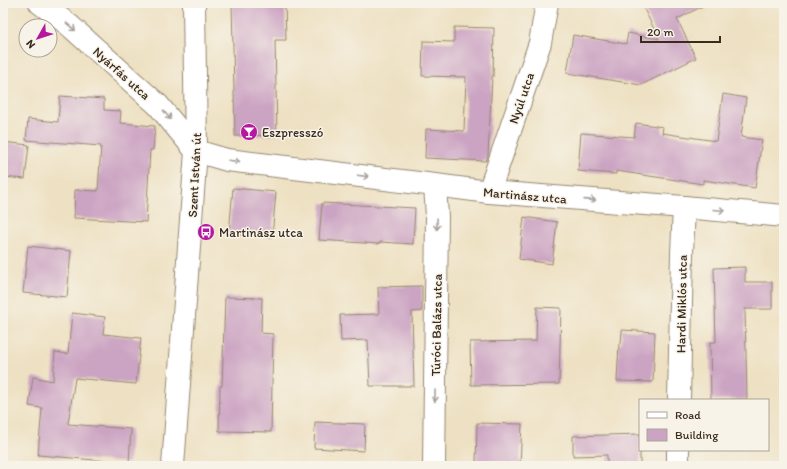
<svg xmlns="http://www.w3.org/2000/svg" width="787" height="469" viewBox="0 0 787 469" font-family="Itim,sans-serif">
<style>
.building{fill:#cca4c3}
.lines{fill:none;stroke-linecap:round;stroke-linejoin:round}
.minor-casing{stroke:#948670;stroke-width:24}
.tertiary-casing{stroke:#948670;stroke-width:24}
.minor{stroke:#fff;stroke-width:22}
.tertiary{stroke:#fff;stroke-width:22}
.oneway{stroke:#a79f9a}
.labels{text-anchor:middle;stroke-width:3;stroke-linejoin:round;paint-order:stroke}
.street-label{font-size:13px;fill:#3b2a1e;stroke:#f7f3e8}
.poi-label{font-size:13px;fill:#3b2a1e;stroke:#f7f3e8;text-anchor:start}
</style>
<rect width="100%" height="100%" fill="#f7f3e8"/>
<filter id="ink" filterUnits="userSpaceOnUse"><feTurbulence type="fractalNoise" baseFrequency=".025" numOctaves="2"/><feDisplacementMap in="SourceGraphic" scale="8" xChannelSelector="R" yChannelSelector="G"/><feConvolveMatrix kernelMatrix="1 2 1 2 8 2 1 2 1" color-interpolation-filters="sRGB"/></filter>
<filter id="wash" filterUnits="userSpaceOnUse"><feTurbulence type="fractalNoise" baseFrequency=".012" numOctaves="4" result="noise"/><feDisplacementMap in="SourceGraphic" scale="16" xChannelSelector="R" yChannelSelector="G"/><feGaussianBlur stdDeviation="0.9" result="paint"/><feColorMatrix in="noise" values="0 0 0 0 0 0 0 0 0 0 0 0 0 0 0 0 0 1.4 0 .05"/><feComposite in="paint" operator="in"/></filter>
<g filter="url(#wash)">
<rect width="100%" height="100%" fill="#eee1c3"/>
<g id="blocks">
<g class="building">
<polygon points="232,3 285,3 286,40 275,40 277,135 235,136"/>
<polygon points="641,3 709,3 677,19 696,58 641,85 567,73 573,35 626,44 628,33 659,39"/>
<polygon points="454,27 494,28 493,77 492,77 488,155 486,161 425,158 426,129 464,131 466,77 422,76 423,41 454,42"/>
<polygon points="723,94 746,98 741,137 762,140 755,188 703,180 703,184 616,171 616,174 578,171 581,133 634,137 636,123 663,127 662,133 716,141"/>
<polygon points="60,96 104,99 104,110 121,111 120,123 155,126 153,150 150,150 146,222 74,218 75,190 98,191 101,146 26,140 28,119 58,122"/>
<polygon points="3,142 29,145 25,179 3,177"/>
<polygon points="233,188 276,192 272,237 229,234"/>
<polygon points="322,203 415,208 413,244 380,242 379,244 319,240"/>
<polygon points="524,217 557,222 552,264 519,259"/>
<polygon points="28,246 71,251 67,297 23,293"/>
<polygon points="745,267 745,282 772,282 772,309 745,309 747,399 711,400 710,342 716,342 714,268"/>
<polygon points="422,286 422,311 412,312 414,386 370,386 368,340 341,341 340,315 379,314 378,287"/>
<polygon points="225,297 262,298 261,333 273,334 271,432 219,431 220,386 222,386"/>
<polygon points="537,307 561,308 559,384 471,385 470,342 536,341"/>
<polygon points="72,313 105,317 103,334 141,338 136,384 75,378 68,424 131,429 129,463 38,455 42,408 29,406 33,377 53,381 55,352 68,354"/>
<polygon points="622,330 655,332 653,382 617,381 619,344 621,344"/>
<polygon points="315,422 365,424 364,451 314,448"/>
<polygon points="477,423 522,424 520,465 476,464"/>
<polygon points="640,434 640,466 607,466 607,455 573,456 573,436"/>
</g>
</g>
</g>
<g filter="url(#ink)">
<use href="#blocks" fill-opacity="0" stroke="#948670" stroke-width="1"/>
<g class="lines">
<g class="minor-casing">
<g id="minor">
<polyline points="40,3 69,25 158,105 196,151"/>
<polyline points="489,192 540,43 547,3"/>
<polyline points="679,400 682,253 684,207"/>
<polyline points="434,466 437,217 435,185"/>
<polyline points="678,466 678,450"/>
</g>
</g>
<g class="tertiary-casing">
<g id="tertiary">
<polyline points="196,151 227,160 435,185 489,192 684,207 784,216"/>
<polyline points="173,466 196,151 194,3"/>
</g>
</g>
<use href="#minor" class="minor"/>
<use href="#tertiary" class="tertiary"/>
</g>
<defs><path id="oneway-shaft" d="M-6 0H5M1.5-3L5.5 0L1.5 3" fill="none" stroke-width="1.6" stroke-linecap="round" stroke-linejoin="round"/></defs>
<g class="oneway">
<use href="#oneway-shaft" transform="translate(71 27) rotate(40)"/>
<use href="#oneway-shaft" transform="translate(167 115) rotate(51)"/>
<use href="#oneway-shaft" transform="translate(234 161) rotate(7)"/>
<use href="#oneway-shaft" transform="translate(363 176) rotate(7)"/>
<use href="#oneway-shaft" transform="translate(590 200) rotate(4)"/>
<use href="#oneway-shaft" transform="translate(719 210) rotate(5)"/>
<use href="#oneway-shaft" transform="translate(437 224) rotate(91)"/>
<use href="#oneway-shaft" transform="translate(435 396) rotate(91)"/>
</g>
</g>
<defs>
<g id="bar-disc" transform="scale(0.9)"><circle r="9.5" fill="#b5179e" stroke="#f7f3e8"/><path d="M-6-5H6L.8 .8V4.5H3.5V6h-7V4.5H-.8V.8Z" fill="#fff"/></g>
<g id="bus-disc" transform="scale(0.9)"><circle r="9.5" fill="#b5179e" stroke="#f7f3e8"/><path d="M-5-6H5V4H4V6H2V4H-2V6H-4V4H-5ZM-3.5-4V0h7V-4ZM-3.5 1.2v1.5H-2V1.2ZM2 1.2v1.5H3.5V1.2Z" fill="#fff"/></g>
</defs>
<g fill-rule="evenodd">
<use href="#bar-disc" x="249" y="132"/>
<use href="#bus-disc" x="206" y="232"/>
</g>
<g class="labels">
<g class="street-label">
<text transform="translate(122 73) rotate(42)" y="5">Nyárfás utca</text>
<text transform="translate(521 98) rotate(-71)" y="5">Nyúl utca</text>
<text transform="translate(194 175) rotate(-87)" y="5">Szent István út</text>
<text transform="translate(525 195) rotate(5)" y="5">Martinász utca</text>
<text transform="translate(681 304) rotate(-89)" y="5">Hardi Miklós utca</text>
<text transform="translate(436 325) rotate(-89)" y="5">Túróci Balázs utca</text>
</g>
<g class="poi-label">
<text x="262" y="137">Eszpresszó</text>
<text x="219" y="237">Martinász utca</text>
</g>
</g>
<rect width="787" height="469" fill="none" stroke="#f7f3e8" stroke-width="16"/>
<rect x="639" y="399" width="130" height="52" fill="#f7f3e8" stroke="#aca397"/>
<rect x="647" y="412" width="20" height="6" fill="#ffffff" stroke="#aca397"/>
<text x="675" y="419" font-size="12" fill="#3b2a1e">Road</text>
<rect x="647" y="429" width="20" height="12" fill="#cca4c3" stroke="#aca397"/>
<text x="675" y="439" font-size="12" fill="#3b2a1e">Building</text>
<g transform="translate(38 38) rotate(231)"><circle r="19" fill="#f7f3e8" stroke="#aca397"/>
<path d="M0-3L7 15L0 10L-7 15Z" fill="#b5179e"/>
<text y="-6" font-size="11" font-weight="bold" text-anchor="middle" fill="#3b2a1e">N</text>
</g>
<path d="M641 36v6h79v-6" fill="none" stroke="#3b2a1e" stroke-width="2"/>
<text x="647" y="36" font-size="12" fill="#3b2a1e" stroke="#f7f3e8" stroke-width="3" paint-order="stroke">20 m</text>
</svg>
